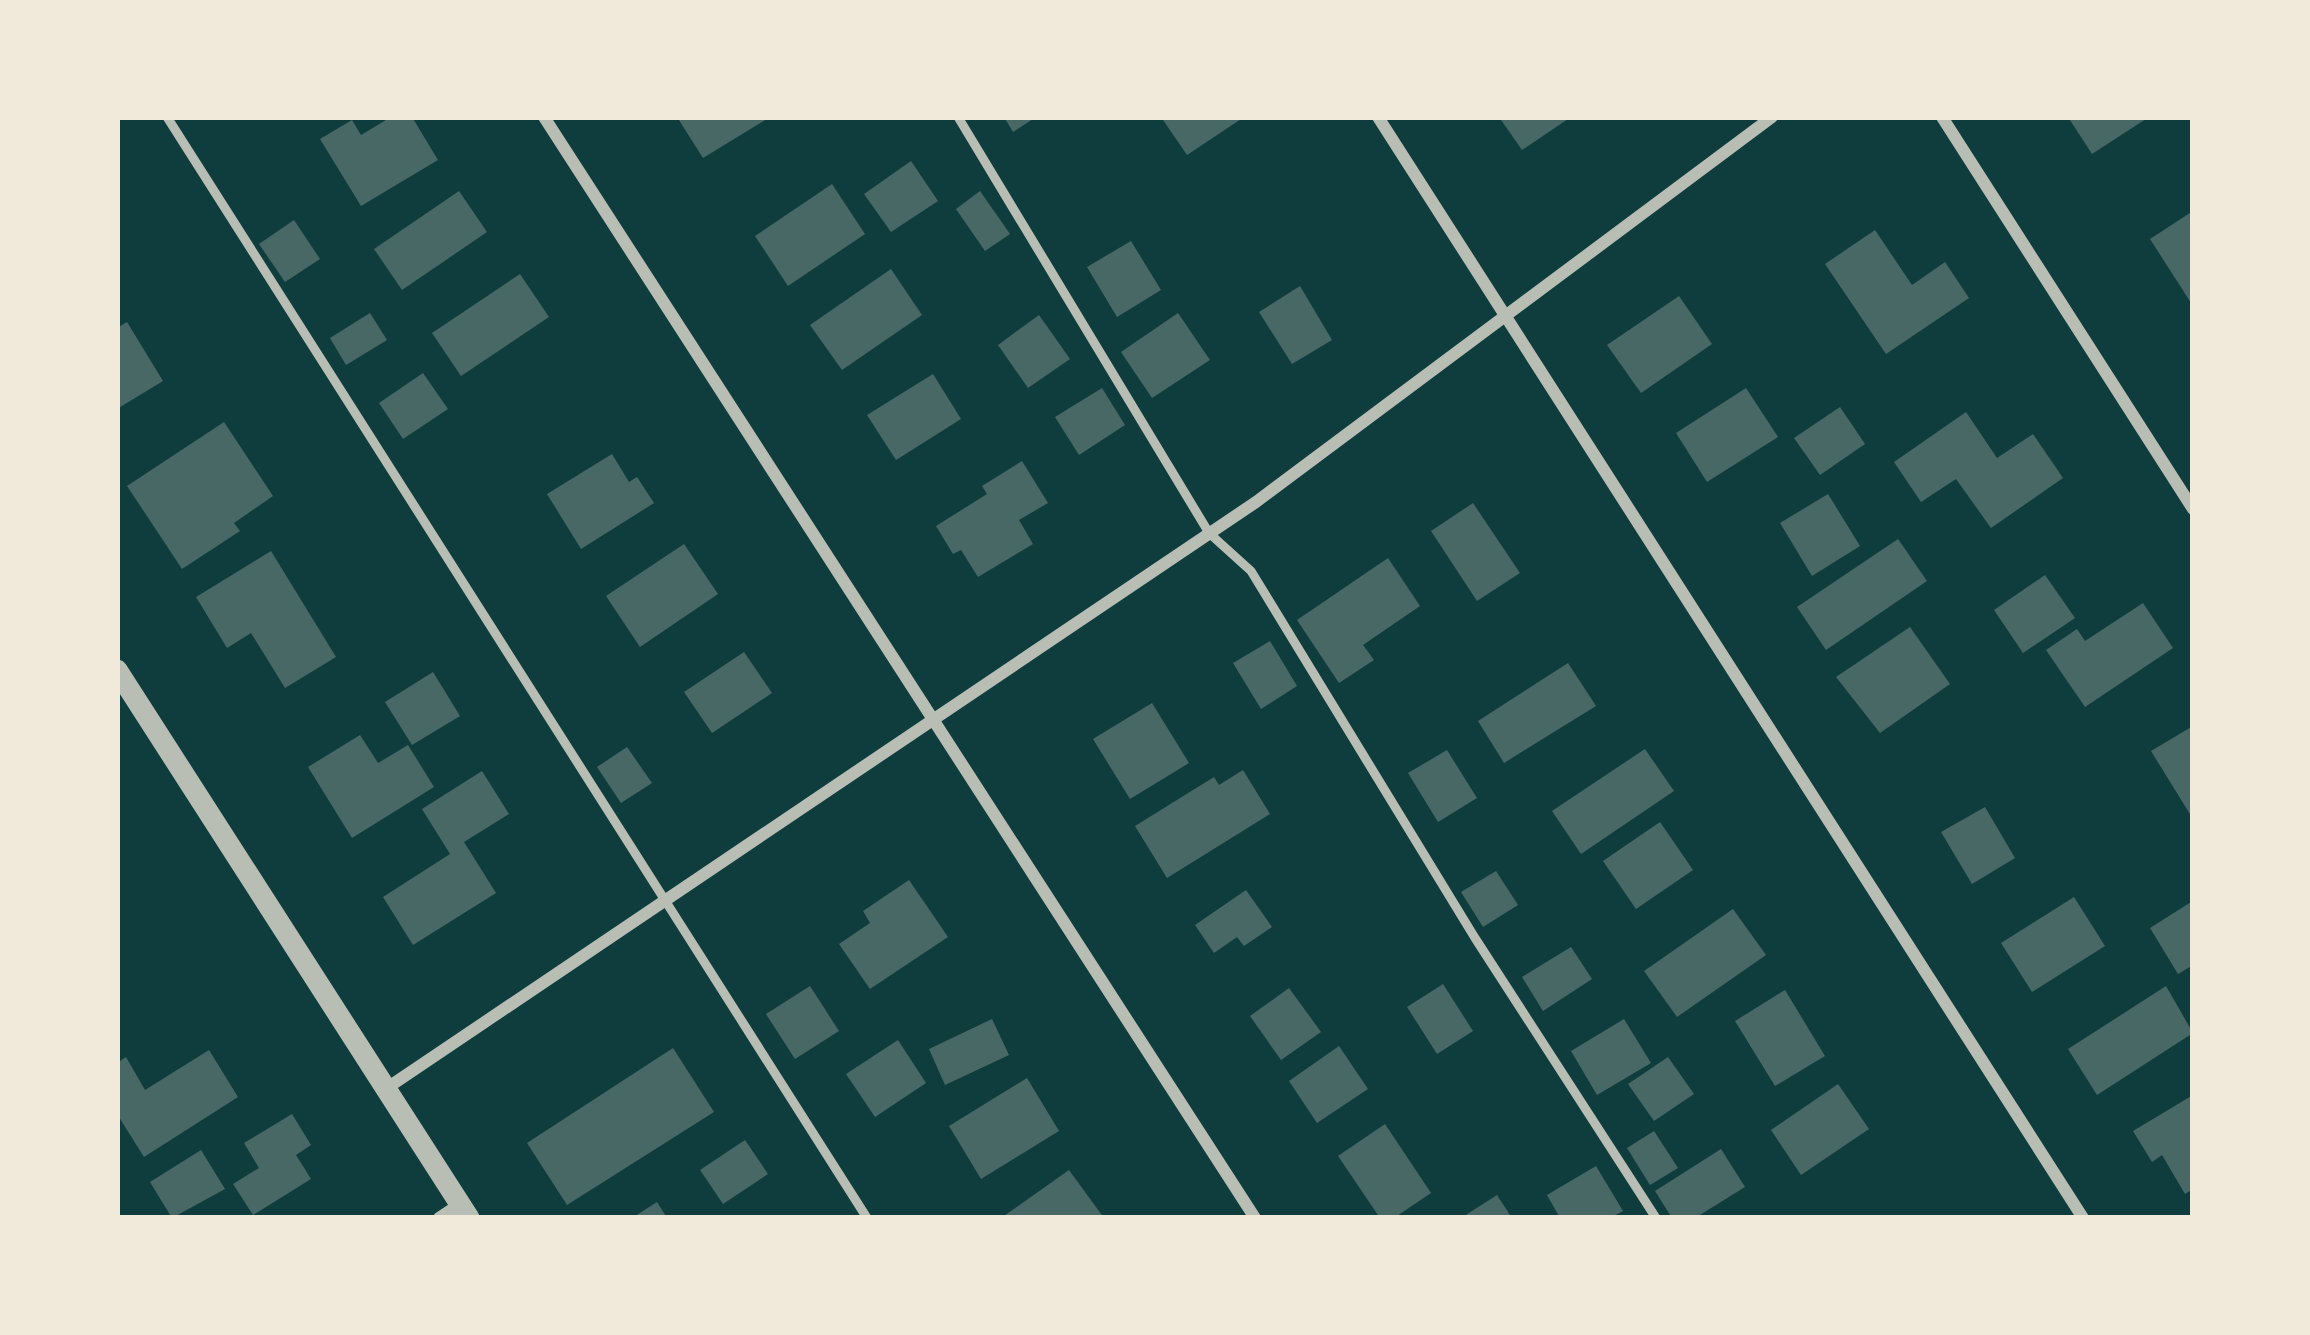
<svg xmlns="http://www.w3.org/2000/svg" width="2310" height="1335" viewBox="0 0 2310 1335" font-family="Manrope,sans-serif">
<style>
.building{fill:#486865}
.lines{fill:none;stroke-linecap:round;stroke-linejoin:round}
.service{stroke:#b8beb3;stroke-width:9}
.minor{stroke:#b8beb3;stroke-width:12}
.tertiary{stroke:#b8beb3;stroke-width:21}
</style>
<rect width="100%" height="100%" fill="#0f3d3e"/>
<g class="building">
<polygon points="391,117 412,117 438,160 361,206 320,139 352,120 361,135"/>
<polygon points="677,117 770,117 703,158"/>
<polygon points="1004,117 1036,117 1013,132"/>
<polygon points="1161,117 1244,117 1187,155"/>
<polygon points="1499,117 1571,117 1522,150"/>
<polygon points="2068,117 2149,117 2092,154"/>
<polygon points="911,161 938,201 891,232 864,194"/>
<polygon points="832,184 865,234 788,286 755,236"/>
<polygon points="459,191 487,232 402,290 374,249"/>
<polygon points="980,191 1010,234 985,251 956,209"/>
<polygon points="2193,211 2193,306 2150,239"/>
<polygon points="294,220 320,259 285,282 259,244"/>
<polygon points="1875,230 1912,285 1945,262 1969,298 1886,354 1825,264"/>
<polygon points="1131,241 1161,290 1117,317 1087,267"/>
<polygon points="891,269 922,315 842,370 810,325"/>
<polygon points="520,274 549,317 461,376 432,333"/>
<polygon points="1300,286 1332,340 1292,364 1259,312"/>
<polygon points="1679,296 1712,344 1641,393 1607,345"/>
<polygon points="370,313 387,340 346,365 330,338"/>
<polygon points="1178,313 1210,360 1152,398 1121,352"/>
<polygon points="1039,315 1070,359 1028,388 998,345"/>
<polygon points="127,322 163,381 117,409 117,328"/>
<polygon points="423,373 448,409 403,439 379,403"/>
<polygon points="933,374 961,419 896,460 867,415"/>
<polygon points="1102,388 1125,425 1079,455 1055,417"/>
<polygon points="1746,388 1778,437 1707,482 1676,433"/>
<polygon points="1840,407 1865,444 1820,475 1794,438"/>
<polygon points="1966,412 1997,458 2033,434 2063,478 1991,528 1956,479 1921,502 1894,462"/>
<polygon points="224,422 273,496 234,523 240,531 182,569 127,486"/>
<polygon points="612,454 629,482 637,477 654,503 581,549 547,494"/>
<polygon points="1022,461 1048,503 1019,520 1033,544 978,577 961,550 953,554 936,526 987,494 982,486"/>
<polygon points="1828,494 1860,546 1812,576 1780,523"/>
<polygon points="1473,503 1520,573 1477,601 1431,531"/>
<polygon points="1898,539 1927,581 1826,650 1797,607"/>
<polygon points="684,544 718,594 640,647 606,596"/>
<polygon points="271,551 336,657 285,688 251,633 227,648 196,597"/>
<polygon points="1388,558 1420,606 1363,645 1374,660 1339,683 1297,620"/>
<polygon points="2045,575 2075,618 2023,653 1994,610"/>
<polygon points="2143,603 2173,648 2085,707 2046,650 2077,629 2085,641"/>
<polygon points="1910,627 1950,684 1880,733 1836,677"/>
<polygon points="1270,641 1297,686 1261,709 1233,663"/>
<polygon points="744,652 772,693 712,733 684,692"/>
<polygon points="1568,663 1596,706 1504,763 1478,721"/>
<polygon points="433,672 460,716 412,745 385,702"/>
<polygon points="1152,703 1189,763 1130,799 1093,739"/>
<polygon points="2193,726 2193,819 2151,751"/>
<polygon points="360,735 378,763 408,745 434,787 352,838 308,767"/>
<polygon points="627,747 652,783 621,803 597,767"/>
<polygon points="1645,749 1674,791 1581,854 1552,811"/>
<polygon points="1447,750 1477,798 1438,822 1408,773"/>
<polygon points="1243,770 1270,814 1167,878 1135,826 1214,777 1219,785"/>
<polygon points="482,771 509,814 464,842 496,893 413,945 383,897 450,854 422,809"/>
<polygon points="1985,807 2015,858 1972,884 1941,832"/>
<polygon points="1660,822 1693,870 1636,909 1603,861"/>
<polygon points="1496,871 1518,905 1483,927 1461,892"/>
<polygon points="909,880 948,937 870,989 839,944 870,923 863,911"/>
<polygon points="1246,890 1272,927 1244,946 1237,937 1214,953 1195,925"/>
<polygon points="2074,897 2105,946 2032,992 2001,943"/>
<polygon points="2191,902 2193,965 2178,974 2150,928"/>
<polygon points="1733,909 1766,955 1677,1017 1644,971"/>
<polygon points="1571,947 1592,979 1543,1011 1522,977"/>
<polygon points="1443,984 1473,1031 1437,1054 1407,1007"/>
<polygon points="810,986 839,1031 795,1059 766,1014"/>
<polygon points="2166,986 2193,1033 2097,1095 2068,1049"/>
<polygon points="1289,988 1321,1032 1281,1060 1250,1016"/>
<polygon points="1785,990 1825,1056 1775,1086 1735,1021"/>
<polygon points="992,1019 1009,1055 945,1085 929,1049"/>
<polygon points="1624,1019 1651,1063 1597,1095 1571,1051"/>
<polygon points="898,1040 926,1083 875,1117 846,1074"/>
<polygon points="1339,1046 1368,1089 1317,1123 1289,1081"/>
<polygon points="673,1048 714,1112 567,1205 527,1143"/>
<polygon points="209,1050 238,1097 144,1157 117,1114 117,1063 126,1057 145,1090"/>
<polygon points="1668,1057 1694,1094 1654,1121 1628,1084"/>
<polygon points="1027,1078 1059,1131 981,1179 949,1126"/>
<polygon points="1838,1084 1869,1129 1801,1175 1771,1130"/>
<polygon points="2193,1095 2193,1189 2185,1194 2162,1155 2152,1162 2133,1131"/>
<polygon points="292,1114 311,1145 296,1155 311,1179 253,1215 233,1184 259,1168 244,1143"/>
<polygon points="1385,1124 1431,1193 1394,1218 1380,1218 1338,1156"/>
<polygon points="1654,1131 1678,1168 1650,1185 1627,1148"/>
<polygon points="745,1140 768,1174 723,1204 700,1170"/>
<polygon points="1721,1149 1745,1187 1695,1218 1672,1218 1655,1191"/>
<polygon points="201,1150 225,1189 172,1218 150,1182"/>
<polygon points="1596,1166 1623,1211 1610,1218 1560,1218 1547,1195"/>
<polygon points="1069,1170 1104,1218 1001,1218"/>
<polygon points="1497,1195 1512,1218 1461,1218"/>
<polygon points="657,1202 667,1218 632,1218"/>
</g>
<g class="lines">
<g class="service">
<polyline points="167,117 867,1218"/>
<polyline points="958,117 1209,533 1251,571 1475,938 1656,1218"/>
</g>
<g class="minor">
<polyline points="544,117 1255,1218"/>
<polyline points="1378,117 2083,1218"/>
<polyline points="1942,117 2193,509"/>
<polyline points="387,1088 1256,502 1772,117"/>
<polyline points="439,1218 460,1204"/>
</g>
<polyline class="tertiary" points="117,670 469,1218"/>
</g>
<rect width="2310" height="1335" fill="none" stroke="#f1e9da" stroke-width="240"/>
</svg>
